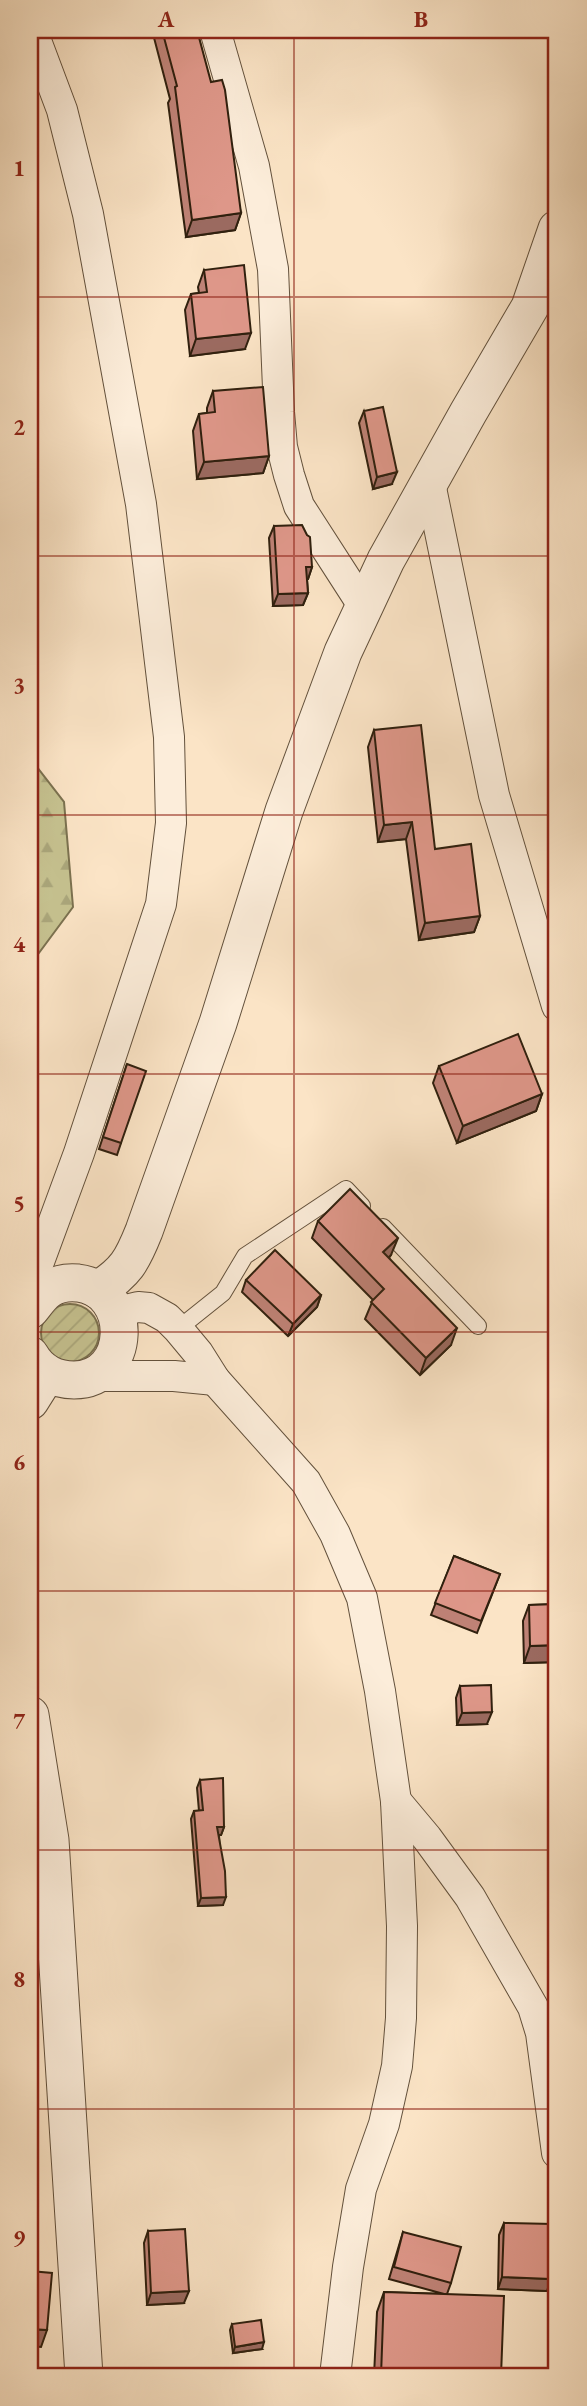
<svg xmlns="http://www.w3.org/2000/svg" width="587" height="2406" viewBox="0 0 587 2406" font-family="'EB Garamond',serif">
<style>
.forest{fill:url(#forest-firs);stroke:#7b714f;stroke-width:2}
.garden{fill:url(#garden-furrows);stroke:#7b714f;stroke-width:2}
.lines{fill:none;stroke-linecap:round;stroke-linejoin:round}
.service-casing{stroke:#63513c;stroke-width:18}
.minor-casing{stroke:#63513c;stroke-width:32}
.tertiary-casing{stroke:#63513c;stroke-width:39}
.service{stroke:#fcedda;stroke-width:16}
.minor{stroke:#fcedda;stroke-width:30}
.tertiary{stroke:#fcedda;stroke-width:37}
.wall{fill:#bf8276;stroke:#30200e;stroke-width:2}
.shaded-wall{fill:#9b6a60;stroke:#30200e;stroke-width:2}
.building{fill:#de9789;stroke:#30200e;stroke-width:2}
.grid{fill:none;stroke:#8f2418;stroke-width:2;stroke-opacity:0.55}
.neatline{fill:none;stroke:#8f2418;stroke-width:2.5}
.grid-label{font-size:23px;text-anchor:middle;font-weight:bold;fill:#8f2418}
</style>
<defs>
<pattern id="forest-firs" width="22" height="20" patternUnits="userSpaceOnUse" patternTransform="scale(1.75)"><rect width="22" height="20" fill="#c6c290"/><path d="M5 1l3.5 6h-7zM16 11l3.5 6h-7z" fill="#aaa67b"/></pattern>
<pattern id="garden-furrows" width="10" height="10" patternUnits="userSpaceOnUse" patternTransform="scale(1.75)"><rect width="10" height="10" fill="#c6c290"/><path d="M-1 1l2-2M0 10L10 0M9 11l2-2" fill="none" stroke="#aaa67b"/></pattern>
</defs>
<rect width="100%" height="100%" fill="#fbe4c6"/>
<filter id="stains"><feTurbulence type="fractalNoise" baseFrequency=".00286" numOctaves="4"/><feColorMatrix values="0 0 0 0 .2 0 0 0 0 .09 0 0 0 0 .02 0 0 0 .5 -.17"/></filter>
<radialGradient id="worn" r=".72"><stop offset=".6" stop-color="#630" stop-opacity="0"/><stop offset="1" stop-color="#630" stop-opacity=".3"/></radialGradient>
<polygon class="forest" points="30,758 64,802 73,907 30,965"/>
<circle class="garden" cx="70" cy="1333" r="29"/>
<g class="lines">
<g class="service-casing">
<g id="service">
<polyline points="383,1227 478,1326"/>
<polyline points="178,1329 223,1293 245,1256 346,1189 362,1206"/>
</g>
</g>
<g class="minor-casing">
<g id="minor">
<polyline points="215,30 254,166 273,269 279,412 282,447 289,475 299,506 364,607"/>
<polyline points="430,483 494,795 557,1006"/>
<polyline points="30,1286 79,1153 161,904 171,823 169,737 141,504 88,214 62,110 32,30"/>
<polyline points="117,1312 138,1307 149,1308 167,1318 178,1329 198,1353 215,1380 306,1482 335,1534 362,1598 380,1691 396,1801 402,1926 401,2018 397,2066 384,2124 361,2189 348,2267 335,2376"/>
<polyline points="93,1376 174,1376 215,1380"/>
<polyline points="396,1801 427,1838 470,1897 533,2007 541,2033 557,2153"/>
</g>
</g>
<g class="tertiary-casing">
<g id="tertiary">
<path d="M98,1290C126,1272 132,1261 144,1231L218,1023L284,811L343,652L386,560L468,413L530,307L557,229"/>
<path d="M30,1310C35,1304 41,1295 48,1290C56,1284 67,1282 78,1283C135,1290 132,1380 74,1380C55,1380 39,1371 30,1355"/>
<polyline points="30,1401 47,1374"/>
<polyline points="30,1715 50,1840 84,2376"/>
</g>
</g>
<use href="#service" class="service"/>
<use href="#minor" class="minor"/>
<use href="#tertiary" class="tertiary"/>
</g>
<g class="wall">
<polygon points="152,30 197,30 241,213 235,230 186,237 168,103 170,99"/>
<polygon points="204,270 245,349 190,356 185,310 191,294 199,293 198,287"/>
<polygon points="213,391 269,456 263,473 197,479 193,431 199,414 207,413 207,408"/>
<polygon points="364,411 392,484 373,489 359,423"/>
<polygon points="274,526 312,567 308,579 307,579 308,593 303,605 273,606 269,538"/>
<polygon points="374,730 435,849 480,916 474,932 419,940 406,839 378,842 368,747"/>
<polygon points="557,837 557,865 555,843"/>
<polygon points="127,1064 121,1143 117,1155 99,1149"/>
<polygon points="439,1066 542,1094 536,1111 457,1143 433,1083"/>
<polygon points="318,1221 391,1255 389,1258 451,1345 420,1375 365,1319 373,1300 312,1238"/>
<polygon points="246,1280 321,1295 317,1307 288,1336 242,1292"/>
<polygon points="454,1556 500,1574 477,1633 431,1615"/>
<polygon points="557,1604 557,1662 524,1663 523,1621 529,1605"/>
<polygon points="460,1686 487,1724 457,1725 456,1698"/>
<polygon points="200,1780 224,1827 221,1835 219,1835 223,1905 198,1906 191,1819 194,1811 199,1811 197,1788"/>
<polygon points="504,2223 547,2291 498,2289 499,2235"/>
<polygon points="148,2231 184,2303 147,2305 144,2243"/>
<polygon points="403,2232 451,2283 447,2294 501,2376 374,2376 377,2312 384,2292 444,2294 389,2279"/>
<polygon points="232,2324 262,2349 233,2353 230,2330"/>
</g>
<g class="shaded-wall">
<polygon points="241,213 235,230 186,237 192,220"/>
<polygon points="251,333 245,349 190,356 196,339"/>
<polygon points="269,456 263,473 197,479 204,462"/>
<polygon points="397,472 392,484 373,489 377,477"/>
<polygon points="306,567 312,567 308,579 301,579"/>
<polygon points="308,593 303,605 273,606 278,594"/>
<polygon points="412,822 406,839 378,842 384,825"/>
<polygon points="480,916 474,932 419,940 425,923"/>
<polygon points="542,1094 536,1111 457,1143 463,1126"/>
<polygon points="398,1238 391,1255 377,1269 383,1252"/>
<polygon points="321,1295 317,1307 288,1336 293,1324"/>
<polygon points="457,1328 451,1345 420,1375 426,1358"/>
<polygon points="557,1645 557,1662 524,1663 530,1646"/>
<polygon points="492,1712 487,1724 457,1725 462,1713"/>
<polygon points="217,1827 224,1827 221,1835 214,1835"/>
<polygon points="226,1897 223,1905 198,1906 201,1898"/>
<polygon points="502,2277 551,2279 547,2291 498,2289"/>
<polygon points="189,2291 184,2303 147,2305 151,2293"/>
<polygon points="30,2329 47,2330 41,2347 30,2346"/>
<polygon points="264,2342 262,2349 233,2353 235,2347"/>
</g>
<g class="building">
<polygon points="162,30 197,30 211,82 222,80 225,90 241,213 192,220 175,87 177,86"/>
<polygon points="244,265 251,333 196,339 191,294 207,292 204,270"/>
<polygon points="263,387 269,456 204,462 199,414 215,412 213,391"/>
<polygon points="383,407 397,472 377,477 364,411"/>
<polygon points="302,525 307,535 310,537 312,567 306,567 308,593 278,594 274,526"/>
<polygon points="421,725 435,849 471,844 480,916 425,923 412,822 384,825 374,730"/>
<polygon points="518,1034 542,1094 463,1126 439,1066"/>
<polygon points="127,1064 146,1071 121,1143 103,1137"/>
<polygon points="350,1189 398,1238 383,1252 457,1328 426,1358 371,1302 384,1289 318,1221"/>
<polygon points="275,1250 321,1295 293,1324 246,1280"/>
<polygon points="454,1556 500,1574 481,1621 435,1603"/>
<polygon points="557,1604 557,1645 530,1646 529,1605"/>
<polygon points="491,1685 492,1712 462,1713 460,1686"/>
<polygon points="223,1778 224,1827 217,1827 225,1871 226,1897 201,1898 194,1811 203,1810 200,1780"/>
<polygon points="504,2223 553,2224 551,2279 502,2277"/>
<polygon points="185,2229 189,2291 151,2293 148,2231"/>
<polygon points="403,2232 461,2247 451,2283 394,2267"/>
<polygon points="30,2271 52,2273 47,2330 30,2329"/>
<polygon points="384,2292 504,2296 501,2376 381,2376"/>
<polygon points="261,2320 264,2342 235,2347 232,2324"/>
</g>
<path class="grid" d="M294,30V2376M30,297H557M30,556H557M30,815H557M30,1074H557M30,1332H557M30,1591H557M30,1850H557M30,2109H557"/>
<rect width="587" height="2406" fill="none" stroke="#fbe4c6" stroke-width="77"/>
<rect x="38" y="38" width="510" height="2330" class="neatline"/>
<g class="grid-label">
<text x="166" y="27">A</text>
<text x="421" y="27">B</text>
<text x="19" y="176">1</text>
<text x="19" y="435">2</text>
<text x="19" y="693">3</text>
<text x="19" y="952">4</text>
<text x="19" y="1211">5</text>
<text x="19" y="1470">6</text>
<text x="19" y="1729">7</text>
<text x="19" y="1987">8</text>
<text x="19" y="2246">9</text>
</g>
<rect width="100%" height="100%" filter="url(#stains)"/>
<rect width="100%" height="100%" fill="url(#worn)"/>
</svg>
